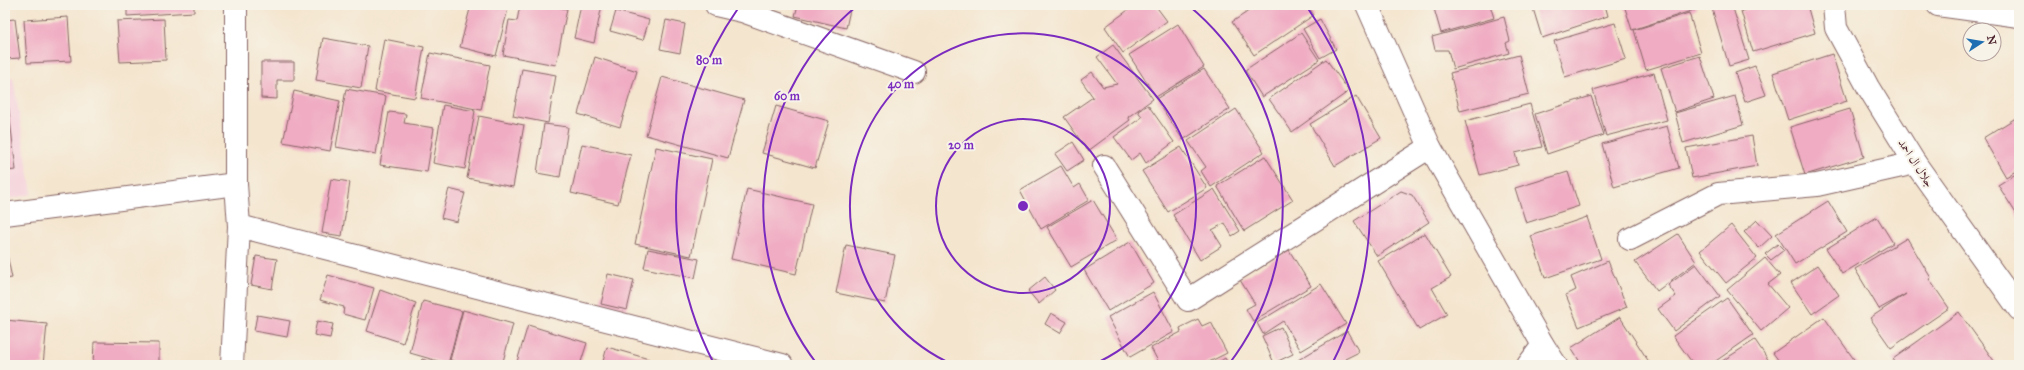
<svg xmlns="http://www.w3.org/2000/svg" width="2024" height="370" viewBox="0 0 2024 370" font-family="'IM FELL Great Primer',Amiri,serif">
<style>
.built{fill:#f5cfdb}
.building{fill:#f0acc3}
.lines{fill:none;stroke-linecap:round;stroke-linejoin:round}
.minor-casing{stroke:#866464;stroke-width:24}
.minor{stroke:#fff;stroke-width:22}
.ring{fill:none;stroke:#7b2cbf;stroke-width:2}
.labels{text-anchor:middle;stroke-width:4;stroke-linejoin:round;paint-order:stroke}
.street-label{font-size:12px;fill:#4a1f2b;stroke:#f7f3e8}
.centre{fill:#7b2cbf;stroke:#f7f3e8;stroke-width:2}
.ring-label{font-size:12px;text-anchor:middle;font-weight:bold;fill:#7b2cbf;stroke:#f7f3e8;stroke-width:4;stroke-linejoin:round;paint-order:stroke}
</style>
<rect width="100%" height="100%" fill="#f7f3e8"/>
<filter id="ink" filterUnits="userSpaceOnUse"><feTurbulence type="fractalNoise" baseFrequency=".025" numOctaves="2"/><feDisplacementMap in="SourceGraphic" scale="8" xChannelSelector="R" yChannelSelector="G"/><feConvolveMatrix kernelMatrix="1 2 1 2 8 2 1 2 1" color-interpolation-filters="sRGB"/></filter>
<filter id="wash" filterUnits="userSpaceOnUse"><feTurbulence type="fractalNoise" baseFrequency=".012" numOctaves="4" result="noise"/><feDisplacementMap in="SourceGraphic" scale="16" xChannelSelector="R" yChannelSelector="G"/><feGaussianBlur stdDeviation="0.9" result="paint"/><feColorMatrix in="noise" values="0 0 0 0 0 0 0 0 0 0 0 0 0 0 0 0 0 1.4 0 .05"/><feComposite in="paint" operator="in"/></filter>
<g filter="url(#wash)">
<rect width="100%" height="100%" fill="#f4e5ce"/>
<polygon class="built" points="13,77 32,194 5,200 5,79"/>
<g id="blocks">
<g class="building">
<polygon points="127,5 194,5 194,12 127,16"/>
<polygon points="471,5 509,5 496,56 460,47"/>
<polygon points="520,5 547,5 567,9 556,65 503,55 509,20 517,21"/>
<polygon points="581,5 602,5 594,43 574,38"/>
<polygon points="798,5 851,5 846,28 795,16"/>
<polygon points="1135,5 1155,5 1167,21 1123,53 1105,27"/>
<polygon points="1258,5 1307,5 1314,15 1254,55 1232,22"/>
<polygon points="1433,5 1490,5 1494,18 1441,33"/>
<polygon points="1532,5 1605,5 1608,16 1542,38"/>
<polygon points="1624,5 1696,5 1697,9 1632,30"/>
<polygon points="1711,5 1732,5 1749,60 1729,66"/>
<polygon points="1763,5 1807,5 1815,33 1753,52 1741,11"/>
<polygon points="616,11 649,20 643,40 610,31"/>
<polygon points="1689,13 1701,53 1646,70 1634,30"/>
<polygon points="68,17 71,61 27,63 24,20"/>
<polygon points="1504,17 1510,41 1506,43 1509,53 1453,69 1448,50 1435,50 1432,37"/>
<polygon points="15,19 20,58 5,59 5,20"/>
<polygon points="164,19 166,60 120,62 117,21"/>
<polygon points="1320,19 1336,49 1320,58 1303,29"/>
<polygon points="666,20 685,24 680,53 660,49"/>
<polygon points="1615,23 1626,59 1565,77 1554,41"/>
<polygon points="1178,24 1204,67 1156,97 1129,55"/>
<polygon points="1301,33 1319,60 1262,97 1245,70"/>
<polygon points="323,38 368,46 361,88 316,80"/>
<polygon points="384,39 424,47 415,98 375,91"/>
<polygon points="1113,45 1153,99 1128,117 1130,120 1088,151 1064,117 1093,97 1081,80 1092,72 1103,87 1117,84 1097,57"/>
<polygon points="430,53 490,65 481,110 421,98"/>
<polygon points="1832,54 1847,101 1788,120 1773,73"/>
<polygon points="1519,55 1529,94 1460,111 1450,73"/>
<polygon points="1700,56 1714,99 1675,112 1661,68"/>
<polygon points="595,57 637,71 620,127 578,114"/>
<polygon points="1326,59 1349,91 1292,132 1269,99"/>
<polygon points="261,62 294,62 294,80 277,80 277,99 261,98"/>
<polygon points="1755,66 1766,95 1745,102 1735,73"/>
<polygon points="522,69 556,75 548,123 513,116"/>
<polygon points="1204,69 1230,109 1183,140 1156,99"/>
<polygon points="1654,73 1667,120 1606,136 1593,90"/>
<polygon points="662,77 744,100 728,158 646,135"/>
<polygon points="346,89 386,96 376,154 336,147"/>
<polygon points="294,91 340,101 330,151 283,142"/>
<polygon points="1356,96 1381,138 1335,166 1310,124"/>
<polygon points="1591,96 1604,135 1547,154 1535,114"/>
<polygon points="1735,96 1743,125 1683,143 1675,113"/>
<polygon points="5,103 8,103 16,170 5,171"/>
<polygon points="1530,104 1542,147 1515,153 1518,165 1480,175 1465,121"/>
<polygon points="443,105 475,111 465,169 433,163"/>
<polygon points="1148,105 1174,142 1146,163 1140,153 1131,160 1114,137 1142,117 1138,111"/>
<polygon points="776,106 829,121 815,168 762,153"/>
<polygon points="1236,109 1264,152 1211,187 1201,171 1206,167 1188,141"/>
<polygon points="1850,109 1864,157 1805,175 1790,127"/>
<polygon points="389,112 406,114 404,123 434,128 427,172 380,165"/>
<polygon points="479,116 524,125 513,187 467,178"/>
<polygon points="2019,116 2019,169 2006,177 1983,138"/>
<polygon points="544,124 568,127 560,177 537,173"/>
<polygon points="1667,126 1679,168 1614,187 1602,144"/>
<polygon points="1752,136 1757,166 1692,178 1686,148"/>
<polygon points="1073,142 1084,160 1067,171 1055,154"/>
<polygon points="582,144 631,155 618,204 571,193"/>
<polygon points="656,147 712,159 691,256 635,244"/>
<polygon points="1181,147 1207,188 1168,212 1142,171"/>
<polygon points="1265,156 1293,200 1244,231 1217,186"/>
<polygon points="1061,166 1074,188 1080,184 1089,200 1041,229 1020,190"/>
<polygon points="1568,172 1579,206 1526,223 1515,188"/>
<polygon points="2019,172 2019,218 1998,185"/>
<polygon points="331,179 350,182 342,236 322,233"/>
<polygon points="449,189 465,193 457,222 441,218"/>
<polygon points="747,189 812,204 796,274 731,259"/>
<polygon points="1214,189 1240,231 1232,236 1225,223 1212,230 1222,246 1200,260 1173,215"/>
<polygon points="1401,191 1412,195 1429,222 1377,256 1354,221"/>
<polygon points="1093,200 1117,240 1071,267 1047,227"/>
<polygon points="1828,201 1847,232 1795,264 1776,234"/>
<polygon points="1587,217 1601,259 1545,278 1531,236"/>
<polygon points="1877,217 1893,243 1842,274 1826,249"/>
<polygon points="1757,220 1772,236 1759,248 1744,232"/>
<polygon points="1731,225 1757,258 1726,283 1700,251"/>
<polygon points="1425,233 1451,277 1432,288 1447,314 1419,330 1378,261"/>
<polygon points="1678,234 1696,262 1657,291 1635,262"/>
<polygon points="1907,238 1931,278 1929,279 1949,308 1891,348 1870,318 1906,294 1879,309 1855,269"/>
<polygon points="1130,242 1154,283 1108,311 1084,270"/>
<polygon points="1778,244 1784,250 1771,260 1765,254"/>
<polygon points="5,245 12,278 5,279"/>
<polygon points="846,245 895,255 885,303 836,293"/>
<polygon points="648,249 699,259 695,278 644,268"/>
<polygon points="1289,250 1311,286 1253,321 1246,309 1255,304 1240,280"/>
<polygon points="256,256 277,259 272,289 251,285"/>
<polygon points="1765,258 1780,275 1768,284 1788,308 1761,331 1727,290"/>
<polygon points="1608,261 1627,307 1579,327 1566,295 1576,290 1571,277"/>
<polygon points="1696,264 1720,296 1674,331 1658,309 1676,296 1668,285"/>
<polygon points="1818,265 1839,295 1812,314 1791,283"/>
<polygon points="608,274 634,280 627,310 601,304"/>
<polygon points="328,275 374,288 365,320 343,314 344,307 320,300"/>
<polygon points="1045,277 1055,290 1039,304 1028,291"/>
<polygon points="1321,284 1346,324 1301,351 1283,321 1263,334 1257,323"/>
<polygon points="380,290 416,303 403,343 367,331"/>
<polygon points="1153,292 1174,332 1130,357 1108,317"/>
<polygon points="1727,298 1753,335 1710,365 1694,365 1673,336"/>
<polygon points="423,301 462,311 448,364 410,353"/>
<polygon points="463,310 513,324 502,365 468,365 450,360"/>
<polygon points="1959,312 1997,365 1897,365 1893,359"/>
<polygon points="1051,313 1067,322 1060,333 1045,324"/>
<polygon points="257,315 290,321 287,337 254,331"/>
<polygon points="1620,317 1651,365 1582,365 1571,348"/>
<polygon points="1824,317 1858,365 1782,365 1773,353"/>
<polygon points="1198,319 1202,326 1211,322 1227,353 1203,365 1160,365 1151,348 1181,332 1180,328"/>
<polygon points="5,320 47,324 43,365 5,365"/>
<polygon points="317,321 333,324 330,338 314,335"/>
<polygon points="528,325 587,343 580,365 516,365"/>
<polygon points="1281,327 1293,354 1274,363 1262,336"/>
<polygon points="1347,331 1359,352 1345,359 1349,365 1301,365 1298,360"/>
<polygon points="1755,340 1771,364 1716,365"/>
<polygon points="94,342 159,343 159,365 93,365"/>
<polygon points="607,347 649,359 648,365 602,365"/>
<polygon points="1225,358 1229,365 1215,365"/>
<polygon points="422,359 440,365 420,365"/>
</g>
</g>
</g>
<g filter="url(#ink)">
<use href="#blocks" fill-opacity="0" stroke="#866464" stroke-width="1"/>
<g class="lines">
<g class="minor-casing">
<g id="minor">
<polyline points="716,5 742,11 914,72"/>
<polyline points="1367,5 1430,147 1543,345 1556,365"/>
<polyline points="1834,5 1836,28 1868,87 1915,163 2019,309"/>
<polyline points="1938,5 2019,16"/>
<polyline points="1104,166 1188,300 1430,147"/>
<polyline points="5,214 236,184"/>
<polyline points="239,226 782,365"/>
<polyline points="1630,239 1718,194 1817,185 1915,163"/>
<polyline points="232,365 239,226 236,184 236,5"/>
<polyline points="1528,365 1543,345"/>
</g>
</g>
<use href="#minor" class="minor"/>
</g>
</g>
<g class="ring">
<circle cx="1023" cy="206" r="87"/>
<path d="M954 365A173 173 0 1 1 1092 365"/>
<path d="M817 364A260 260 0 0 1 858 5M1188 5A260 260 0 0 1 1229 364"/>
<path d="M714 364A347 347 0 0 1 739 7M1307 7A347 347 0 0 1 1332 364"/>
</g>
<g class="labels">
<g class="street-label">
<text transform="translate(1916 163) rotate(57)" y="4">جلال ال احمد</text>
</g>
</g>
<circle cx="1023" cy="206" r="6" class="centre"/>
<g class="ring-label">
<text x="709" y="64">80 m</text>
<text x="901" y="88">40 m</text>
<text x="787" y="100">60 m</text>
<text x="961" y="149">20 m</text>
</g>
<rect width="2024" height="370" fill="none" stroke="#f7f3e8" stroke-width="20"/>
<g transform="translate(1982 42) rotate(78)"><circle r="19" fill="#f7f3e8" stroke="#b29e9c"/>
<path d="M0-3L7 15L0 10L-7 15Z" fill="#1f6fb2"/>
<text y="-6" font-size="11" font-weight="bold" text-anchor="middle" fill="#4a1f2b">N</text>
</g>
</svg>
